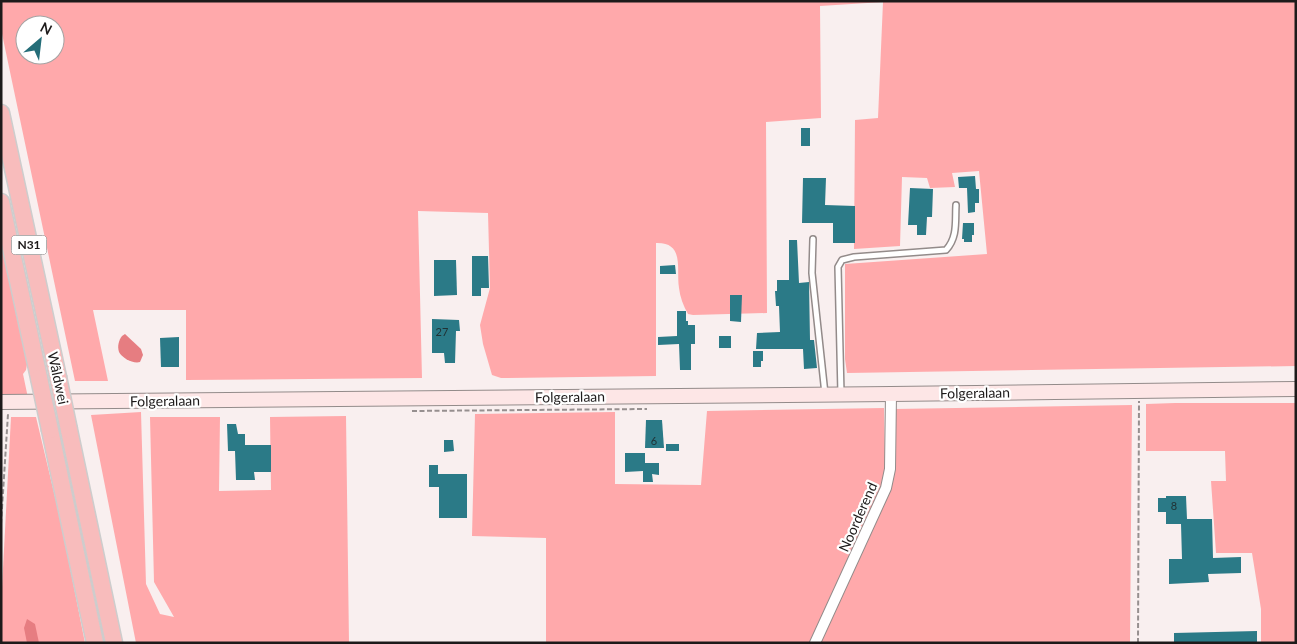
<svg xmlns="http://www.w3.org/2000/svg" width="1297" height="644" viewBox="0 0 1297 644" font-family="Lato,sans-serif">
<style>
.green{fill:#ffa9ab;fill-rule:evenodd}
.water{fill:#e67d81}
.building{fill:#2b7a87}
.lines{fill:none;stroke-linecap:round;stroke-linejoin:round}
.service-casing{stroke:#938b8a;stroke-width:8}
.minor-casing{stroke:#938b8a;stroke-width:12}
.secondary-casing{stroke:#938b8a;stroke-width:16}
.trunk-casing{stroke:#cdcdcd;stroke-width:19}
.path{stroke:#968f8f;stroke-width:2;stroke-dasharray:5 2.5;stroke-linecap:butt}
.service{stroke:#fff;stroke-width:5}
.minor{stroke:#fff;stroke-width:10}
.secondary{stroke:#fde6e6;stroke-width:14}
.trunk{stroke:#f8bcbc;stroke-width:16}
.trunk-bridge-casing{stroke:#cdcdcd;stroke-width:19;stroke-linecap:butt}
.trunk-bridge{stroke:#f8bcbc;stroke-width:16}
.labels{text-anchor:middle;stroke-width:4.5;stroke-linejoin:round;paint-order:stroke}
.number-label{font-size:11px;fill:#203235}
.shield{fill:#fff;stroke:#615f5f;stroke-width:1}
.shield-label{font-size:12px;font-weight:bold;fill:#1d1a1a}
.street-label{font-size:14px;fill:#1d1a1a;stroke:#fff}
</style>
<rect width="100%" height="100%" fill="#f9efef"/>
<g class="green">
<path d="M1,1H1296V366L847,373L845,359V264L987,254L979,171L952,173L955,187L930,188L927,178L902,177L900,246L854,249L855,120L878,118L883,2L820,6L821,118L766,122L767,313L693,315L688,314C683,305 680,297 679,288C676,269 685,242 656,243V376L501,378L492,375L483,344L480,325L490,288L488,213L418,211L422,378L186,380V310H93L108,381H75L1,29ZM25,25H55V55H25Z"/>
<polygon points="1,222 28,359 26,370 23,374 28,398 1,397"/>
<polygon points="1175,403 1296,403 1296,643 1261,643 1261,609 1252,553 1216,553 1211,481 1226,481 1225,451 1146,451 1146,404"/>
<polygon points="1132,405 1130,643 820,643 891,485 894,409"/>
<polygon points="884,408 885,463 884,484 810,643 546,643 546,538 472,536 475,414 615,412 615,484 701,485 707,411"/>
<polygon points="141,412 146,584 160,614 174,617 154,582 150,417 220,417 219,491 271,490 270,417 346,416 349,643 136,643 91,415"/>
<polygon points="11,417 36,417 61,522 85,643 1,643 1,606"/>
<polygon points="57,417 58,418 108,643 102,643"/>
</g>
<g class="water">
<path d="M125,334L141,349L143,355L140,362C133,364 122,358 119,352C117,346 119,340 122,336Z"/>
<polygon points="27,619 35,624 39,643 27,643 24,628"/>
</g>
<g class="building">
<rect x="801" y="128" width="9" height="18"/>
<polygon points="975,176 976,189 979,189 979,203 975,203 975,212 968,213 967,188 959,188 958,177"/>
<polygon points="803,178 826,178 825,205 855,206 855,243 833,243 833,223 802,223"/>
<polygon points="910,188 933,189 932,217 927,217 926,235 917,235 917,225 908,225"/>
<polygon points="963,223 974,223 974,235 972,235 972,242 964,242 964,239 962,239"/>
<polygon points="789,240 797,240 799,283 809,282 810,340 814,340 817,368 804,369 803,349 756,349 757,333 780,332 779,306 776,306 775,291 777,291 777,280 789,280"/>
<polygon points="472,256 488,256 489,288 481,288 481,296 472,296"/>
<polygon points="434,260 456,260 457,295 434,296"/>
<polygon points="675,265 676,274 660,274 660,266"/>
<polygon points="730,295 742,295 741,322 730,321"/>
<polygon points="677,311 686,311 686,321 688,321 688,325 695,325 695,344 691,344 691,370 680,370 679,344 658,345 658,337 677,336"/>
<polygon points="432,319 459,320 460,331 456,331 455,363 445,363 444,353 432,353"/>
<rect x="719" y="336" width="12" height="12"/>
<polygon points="179,337 179,367 161,367 160,338"/>
<polygon points="753,351 763,351 763,361 761,361 761,367 753,367"/>
<polygon points="646,420 662,420 664,448 645,448"/>
<polygon points="227,424 236,424 238,434 245,434 245,445 271,445 271,472 254,472 255,480 236,480 235,451 228,451"/>
<polygon points="444,440 453,440 454,451 444,452"/>
<rect x="666" y="444" width="13" height="7"/>
<polygon points="625,453 645,453 645,463 659,463 659,475 652,474 653,482 643,482 643,471 625,472"/>
<polygon points="429,465 438,465 438,474 467,474 467,518 439,518 439,487 429,487"/>
<polygon points="1166,496 1186,496 1187,519 1212,519 1213,558 1241,557 1241,573 1208,574 1209,582 1169,584 1169,559 1182,559 1181,524 1166,524 1166,512 1158,512 1158,498 1166,498"/>
<polygon points="1257,631 1257,643 1174,643 1174,633"/>
</g>
<g class="lines">
<g class="service-casing">
<g id="service">
<polyline points="813,239 812,273 825,394"/>
<path d="M841,394L838,267L842,260L854,257L946,250C958,237 955,221 956,205"/>
</g>
</g>
<g class="minor-casing">
<polyline id="minor" points="815,643 886,488 890,469 891,394"/>
</g>
<g class="secondary-casing">
<polyline id="secondary" points="1,402 891,394 1296,389"/>
</g>
<g class="trunk-casing">
<g id="trunk">
<polyline points="1,113 58,377"/>
<polyline points="1,202 39,378"/>
<polyline points="50,430 95,643"/>
<polyline points="69,430 114,643"/>
</g>
</g>
<g class="path">
<polyline points="412,411 647,409"/>
<polyline points="1,524 8,414"/>
<polyline points="1138,643 1139,401"/>
</g>
<use href="#service" class="service"/>
<use href="#minor" class="minor"/>
<use href="#secondary" class="secondary"/>
<use href="#trunk" class="trunk"/>
<g class="trunk-bridge-casing">
<g id="trunk-bridge">
<polyline points="58,377 69,430"/>
<polyline points="39,378 50,430"/>
</g>
</g>
<use href="#trunk-bridge" class="trunk-bridge"/>
</g>
<g class="labels">
<g class="number-label">
<text x="442" y="336">27</text>
<text x="654" y="445">6</text>
<text x="1174" y="510">8</text>
</g>
<rect class="shield" x="11.5" y="235.5" width="35" height="19" rx="4"/>
<g class="shield-label">
<text x="29" y="249">N31</text>
</g>
<g class="street-label">
<text transform="translate(58 378) rotate(78)" y="5">Wâldwei</text>
<text transform="translate(975 393) rotate(-1)" y="5">Folgeralaan</text>
<text transform="translate(570 397) rotate(-1)" y="5">Folgeralaan</text>
<text transform="translate(165 401) rotate(-1)" y="5">Folgeralaan</text>
<text transform="translate(858 517) rotate(-66)" y="5">Noorderend</text>
</g>
</g>
<rect width="1297" height="644" fill="none" stroke="#1d1a1a" stroke-width="5"/>
<g transform="translate(40 40) rotate(28)"><circle r="24" fill="#ffffff" stroke="#a5a3a3"/>
<path d="M0-4L9 19L0 12L-9 19Z" fill="#246d78"/>
<text y="-8" font-size="14" font-weight="bold" text-anchor="middle" fill="#1d1a1a">N</text>
</g>
</svg>
